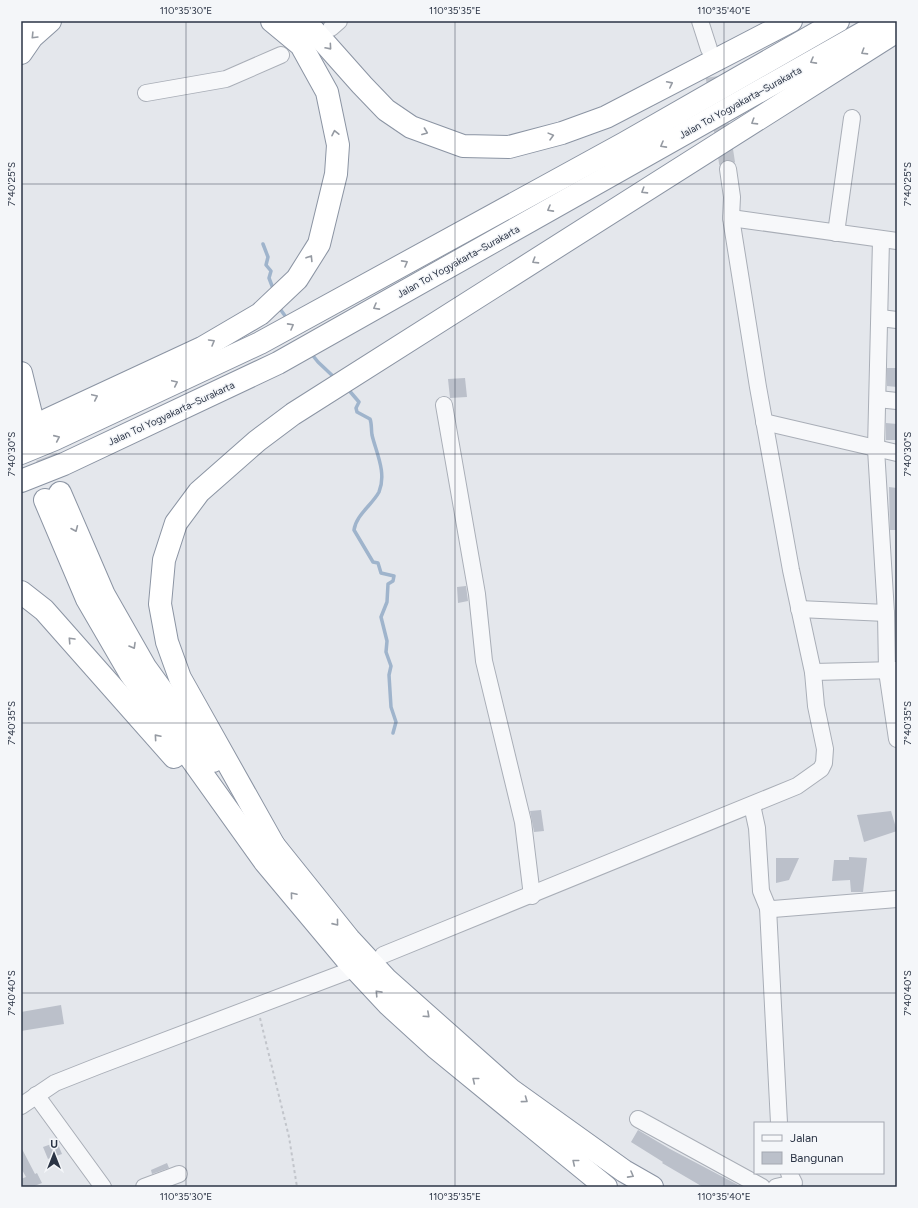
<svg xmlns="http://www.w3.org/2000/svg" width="918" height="1208" viewBox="0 0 918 1208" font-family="Figtree,sans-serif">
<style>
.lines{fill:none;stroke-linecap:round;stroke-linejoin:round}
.stream{stroke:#9fb4cc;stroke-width:3.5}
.building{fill:#bbc0ca}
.minor-tunnel{stroke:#bfc3cb;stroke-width:16;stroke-dasharray:16 8;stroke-linecap:butt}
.highway-tunnel{stroke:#bfc3cb;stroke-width:22;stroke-dasharray:22 11;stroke-linecap:butt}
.minor-casing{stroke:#a9aeb7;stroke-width:18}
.highway-casing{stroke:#8b94a3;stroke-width:24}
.path{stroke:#c2c5cb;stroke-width:2;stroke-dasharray:3 3;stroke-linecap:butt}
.minor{stroke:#f7f8fa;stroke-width:16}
.highway{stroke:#fff;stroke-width:22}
.oneway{stroke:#959aa2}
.ticks{fill:none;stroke:#2b3445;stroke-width:1;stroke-opacity:0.45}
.labels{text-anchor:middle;stroke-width:3;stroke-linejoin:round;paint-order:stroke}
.street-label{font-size:10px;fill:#2b3445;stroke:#f4f6f9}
.neatline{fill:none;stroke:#2b3445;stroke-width:1.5}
.ticks-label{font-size:10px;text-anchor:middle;fill:#2b3445}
</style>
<rect width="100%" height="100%" fill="#e4e7ec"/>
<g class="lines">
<g class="stream">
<polyline points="263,244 268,257 266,265 271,271 269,278 274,291"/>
<polyline points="278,306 288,320"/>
<polyline points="310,352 318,362 336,379"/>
<path d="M347,388L359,402L356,408L357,412L370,419C372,424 371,429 372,435C376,452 387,473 379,492C372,505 356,515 354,530L373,562L378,563L381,573L394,576L393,581L388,584L387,602L381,617L387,641L386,652L391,666L389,675L391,707L396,722L393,733"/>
</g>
</g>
<g class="building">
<polygon points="887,368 897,368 897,387 887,386"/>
<polygon points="465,378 467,397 450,398 448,379"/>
<polygon points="886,423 897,424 897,440 886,440"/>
<polygon points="889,487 897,488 897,530 890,530"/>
<polygon points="466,586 468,601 458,603 457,587"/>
<polygon points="541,810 544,831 534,832 530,811"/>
<polygon points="891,811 897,831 864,842 857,815"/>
<polygon points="849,857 867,858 863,892 851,892 850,880 832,881 834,860 849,860"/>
<polygon points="776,858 799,858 789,880 776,883"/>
<polygon points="61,1005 64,1024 21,1031 21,1012"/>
<polygon points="638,1130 670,1149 742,1187 703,1187 662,1163 663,1162 631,1142"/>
<polygon points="57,1142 62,1154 48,1159 43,1147"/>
<polygon points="21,1147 35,1174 37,1173 42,1183 32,1187 21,1187 21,1179 26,1177 21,1168"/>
<polygon points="167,1163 169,1168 152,1174 151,1170"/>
</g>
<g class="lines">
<polyline class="minor-tunnel" points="710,53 728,169"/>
<g class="highway-tunnel">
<polyline points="35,426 60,493"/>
<polyline points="21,434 45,500"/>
</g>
<g class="minor-casing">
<g id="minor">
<polyline points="700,21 709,49"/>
<polyline points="331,28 339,21"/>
<polyline points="146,93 226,79 281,55"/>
<polyline points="731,218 897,241"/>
<polyline points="836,233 852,118"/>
<polyline points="881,240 876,449 886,613 887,671 897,739"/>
<polyline points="880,318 897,320"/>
<polyline points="878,399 897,401"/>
<polyline points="444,405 477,594 484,661 523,822 532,896"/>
<polyline points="764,422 897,453"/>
<polyline points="799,609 886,613"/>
<polyline points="813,672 897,670"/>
<polyline points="752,805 757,828 761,891 768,908 773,909 897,899"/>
<polyline points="768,908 779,1123"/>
<polyline points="383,955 797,786 821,769 824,763 825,749 816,706 813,672 791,570 758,387 731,218 732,197 728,169"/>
<polyline points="36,1095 103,1187"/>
<polyline points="21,1106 55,1083 98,1066 346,972"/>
<polyline points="638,1119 762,1187"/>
<polyline points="144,1187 179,1174"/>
<polyline points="776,1187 794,1183 789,1173"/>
</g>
</g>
<g class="highway-casing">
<g id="highway">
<polyline points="300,21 314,31 362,85 386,110 411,127 463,146 509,147 562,133 606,117 791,21"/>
<polyline points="21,24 24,21"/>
<polyline points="21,53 32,37 50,21"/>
<polyline points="21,373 31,414"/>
<polyline points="21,430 47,420 202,348 260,314 297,279 319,244 336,174 338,145 327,92 301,45 272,21"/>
<polyline points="21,453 55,439 260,343 625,143 838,21"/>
<polyline points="21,481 64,464 278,363 884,21"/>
<polyline points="60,493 104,595 145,667 213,761"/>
<polyline points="45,500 87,599 130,673 265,862 347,960 389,1005 435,1047 606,1187"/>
<polyline points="21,592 44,610 174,757"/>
<polyline points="268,838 349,939 386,979 511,1090 624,1171 652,1187"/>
<polyline points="276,849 180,678 167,642 160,604 164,560 176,523 199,492 257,441 293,414 897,31"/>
</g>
</g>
<polyline class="path" points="260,1018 289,1137 297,1187"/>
<use href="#minor" class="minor"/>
<use href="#highway" class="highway"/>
</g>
<defs><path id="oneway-chevron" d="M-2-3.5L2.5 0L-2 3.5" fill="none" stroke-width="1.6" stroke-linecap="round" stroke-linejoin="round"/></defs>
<g class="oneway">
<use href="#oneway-chevron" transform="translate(34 36) rotate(134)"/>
<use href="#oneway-chevron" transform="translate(329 47) rotate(49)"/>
<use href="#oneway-chevron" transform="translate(864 52) rotate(148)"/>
<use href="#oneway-chevron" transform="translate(813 61) rotate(151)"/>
<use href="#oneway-chevron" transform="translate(670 84) rotate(-27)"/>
<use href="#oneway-chevron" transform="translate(754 122) rotate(148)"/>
<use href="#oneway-chevron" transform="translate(425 132) rotate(21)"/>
<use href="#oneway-chevron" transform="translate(335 133) rotate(-102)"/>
<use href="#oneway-chevron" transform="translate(551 136) rotate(-15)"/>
<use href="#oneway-chevron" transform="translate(663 145) rotate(151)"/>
<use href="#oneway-chevron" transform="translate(644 191) rotate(148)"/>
<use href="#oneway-chevron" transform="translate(550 209) rotate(151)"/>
<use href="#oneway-chevron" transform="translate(310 258) rotate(-58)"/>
<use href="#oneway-chevron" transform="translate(535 261) rotate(148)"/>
<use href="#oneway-chevron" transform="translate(405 263) rotate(-29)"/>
<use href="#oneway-chevron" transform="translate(376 307) rotate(151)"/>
<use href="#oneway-chevron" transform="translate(291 326) rotate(-29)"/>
<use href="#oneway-chevron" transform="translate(212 342) rotate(-30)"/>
<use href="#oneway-chevron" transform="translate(175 383) rotate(-25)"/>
<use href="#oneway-chevron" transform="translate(95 397) rotate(-25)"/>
<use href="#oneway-chevron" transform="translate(57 438) rotate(-24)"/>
<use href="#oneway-chevron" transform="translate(75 529) rotate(67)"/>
<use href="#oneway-chevron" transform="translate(71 640) rotate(-133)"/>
<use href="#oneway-chevron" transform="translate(133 646) rotate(60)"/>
<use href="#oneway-chevron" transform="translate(157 737) rotate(-131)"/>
<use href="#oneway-chevron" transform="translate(293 895) rotate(-130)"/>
<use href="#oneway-chevron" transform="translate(336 923) rotate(51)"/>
<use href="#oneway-chevron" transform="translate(378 993) rotate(-133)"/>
<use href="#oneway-chevron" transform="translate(427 1015) rotate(42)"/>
<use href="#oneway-chevron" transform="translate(475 1080) rotate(-141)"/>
<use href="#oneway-chevron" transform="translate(525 1100) rotate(36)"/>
<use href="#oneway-chevron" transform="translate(575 1162) rotate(-141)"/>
<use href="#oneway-chevron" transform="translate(631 1175) rotate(29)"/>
</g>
<path class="ticks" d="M186,21V1187M455,21V1187M724,21V1187M21,184H897M21,454H897M21,723H897M21,993H897"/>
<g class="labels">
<g class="street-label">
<text transform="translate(740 102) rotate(-29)" y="4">Jalan Tol Yogyakarta–Surakarta</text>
<text transform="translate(458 261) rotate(-29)" y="4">Jalan Tol Yogyakarta–Surakarta</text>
<text transform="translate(171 413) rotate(-25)" y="4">Jalan Tol Yogyakarta–Surakarta</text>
</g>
</g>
<rect width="918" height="1208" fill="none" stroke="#f4f6f9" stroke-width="44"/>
<rect x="754" y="1122" width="130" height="52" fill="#f4f6f9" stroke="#a4a8b1"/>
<rect x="762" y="1135" width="20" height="6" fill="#f7f8fa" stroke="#a4a8b1"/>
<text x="790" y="1142" font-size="12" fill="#2b3445">Jalan</text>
<rect x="762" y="1152" width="20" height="12" fill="#bbc0ca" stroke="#a4a8b1"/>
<text x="790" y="1162" font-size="12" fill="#2b3445">Bangunan</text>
<g transform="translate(54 1154)" stroke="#f4f6f9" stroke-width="3" paint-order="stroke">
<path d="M0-3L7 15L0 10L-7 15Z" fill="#2b3445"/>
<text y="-6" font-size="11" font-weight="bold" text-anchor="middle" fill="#2b3445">U</text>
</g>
<rect x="22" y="22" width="874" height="1164" class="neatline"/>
<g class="ticks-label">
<text x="186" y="14">110°35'30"E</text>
<text x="455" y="14">110°35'35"E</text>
<text x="724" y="14">110°35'40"E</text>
<text transform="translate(11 184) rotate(-90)" y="4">7°40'25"S</text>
<text transform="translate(907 184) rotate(-90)" y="4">7°40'25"S</text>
<text transform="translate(11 454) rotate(-90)" y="4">7°40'30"S</text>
<text transform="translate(907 454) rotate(-90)" y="4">7°40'30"S</text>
<text transform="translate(11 723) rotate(-90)" y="4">7°40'35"S</text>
<text transform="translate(907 723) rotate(-90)" y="4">7°40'35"S</text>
<text transform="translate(11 993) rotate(-90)" y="4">7°40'40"S</text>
<text transform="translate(907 993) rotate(-90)" y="4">7°40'40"S</text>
<text x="186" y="1200">110°35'30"E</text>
<text x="455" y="1200">110°35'35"E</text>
<text x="724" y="1200">110°35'40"E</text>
</g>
</svg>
